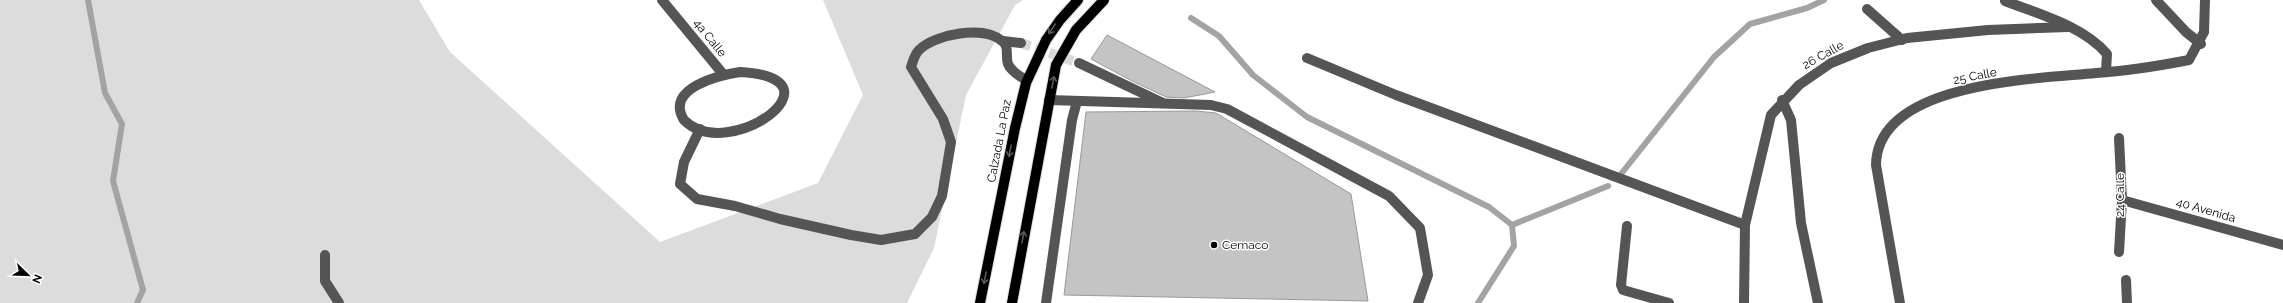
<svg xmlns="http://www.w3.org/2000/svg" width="2283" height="303" viewBox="0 0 2283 303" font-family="Raleway,sans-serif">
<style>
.green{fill:#dcdcdc}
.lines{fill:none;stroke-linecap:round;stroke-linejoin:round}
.stream{stroke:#a3a3a3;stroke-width:6}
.building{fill:#c4c4c4;stroke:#999}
.minor-tunnel{stroke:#d9d9d9;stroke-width:10;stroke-dasharray:10 5;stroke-linecap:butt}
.major-casing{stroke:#dbdbdb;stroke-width:12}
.minor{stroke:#555;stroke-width:10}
.major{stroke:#000;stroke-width:10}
.oneway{stroke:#595959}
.poi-dot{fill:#000;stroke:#fff;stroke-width:1.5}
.labels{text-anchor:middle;stroke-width:3;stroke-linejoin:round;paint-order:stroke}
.street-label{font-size:12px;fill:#000;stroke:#fff}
.poi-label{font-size:12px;fill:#000;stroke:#fff;text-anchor:start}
</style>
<rect width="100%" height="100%" fill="#fff"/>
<polygon class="green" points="0,0 419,0 450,52 660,242 818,183 863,95 823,0 1023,0 1015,5 966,95 934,248 907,303 0,303"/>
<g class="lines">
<g class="stream">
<polyline points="88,0 105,93 122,124 113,181 143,290 137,303"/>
<polyline points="1191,18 1219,36 1253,75 1307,117 1489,207 1512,225 1514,246 1478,303"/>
<polyline points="1621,174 1714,57 1750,24 1807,8 1824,0"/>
<polyline points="1512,225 1608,186"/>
</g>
</g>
<g class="building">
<polygon points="1107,35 1215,92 1184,98 1166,97 1132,81 1091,59"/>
<polygon points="1196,111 1216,113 1351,194 1368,301 1064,295 1086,112"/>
</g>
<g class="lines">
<polyline class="minor-tunnel" points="1021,43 1079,63"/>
<g class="major-casing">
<g id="major">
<polyline points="980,303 1015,128 1026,83 1046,40 1060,20 1078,0"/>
<polyline points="1012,303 1056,65 1076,30 1104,0"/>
</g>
</g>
<g class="minor">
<polyline points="662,0 723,74"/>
<polyline points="2156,0 2186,32 2201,44"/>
<path d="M2005,1C2039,14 2083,26 2107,54L2106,71"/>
<polyline points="1867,9 1902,40"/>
<polyline points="1003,41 1021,43"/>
<polyline points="1307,58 1396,95 1745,225"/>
<polyline points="1079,63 1163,103"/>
<path d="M740,72C849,78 728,165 684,120C664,88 720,75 740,72Z"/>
<polyline points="1049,100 1211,105 1227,109 1389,196 1420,228 1428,275 1418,303"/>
<polyline points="1782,100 1791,120 1801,223 1818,303"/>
<path d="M700,129L684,162L680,184L697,199L735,206L780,219L851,235L881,240L915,234L932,217L942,196L951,142L943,119L911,67C913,62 914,55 919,50C935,34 984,25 1002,41C1010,47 1005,55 1008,64C1011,71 1019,76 1026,80"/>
<polyline points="2119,138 2122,200 2119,252"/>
<polyline points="2122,200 2283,245"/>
<polyline points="1627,226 1621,285 1623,290 1669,303"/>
<polyline points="325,255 325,281 339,303"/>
<polyline points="2126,280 2127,303"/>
<polyline points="1046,303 1072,120 1077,101"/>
<polyline points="1744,303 1745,225 1771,115 1799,85 1831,63 1868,48 1907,38 1988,30 2068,27"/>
<path d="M1900,303L1876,165C1877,81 2038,79 2096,73C2127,71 2158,66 2189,60L2204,32L2205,0"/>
</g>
<use href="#major" class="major"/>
</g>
<defs><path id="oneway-shaft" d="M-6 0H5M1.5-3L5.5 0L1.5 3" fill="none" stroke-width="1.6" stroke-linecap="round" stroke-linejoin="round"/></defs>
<g class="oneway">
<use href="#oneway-shaft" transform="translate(1052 29) rotate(124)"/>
<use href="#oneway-shaft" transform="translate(1053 82) rotate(-79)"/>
<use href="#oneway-shaft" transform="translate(1010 151) rotate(101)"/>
<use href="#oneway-shaft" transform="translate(1023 237) rotate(-80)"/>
<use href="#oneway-shaft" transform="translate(985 278) rotate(101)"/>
</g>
<circle class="poi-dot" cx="1214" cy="245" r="4"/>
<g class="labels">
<g class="street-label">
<text transform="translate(710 38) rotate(51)" y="4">4a Calle</text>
<text transform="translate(1823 55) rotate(-29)" y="4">26 Calle</text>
<text transform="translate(1975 76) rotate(-11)" y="4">25 Calle</text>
<text transform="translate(999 141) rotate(-79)" y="4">Calzada La Paz</text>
<text transform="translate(2120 195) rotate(-90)" y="4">24 Calle</text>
<text transform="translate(2206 210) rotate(16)" y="4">40 Avenida</text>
</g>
<g class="poi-label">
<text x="1222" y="249">Cemaco</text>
</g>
</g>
<g transform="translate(28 275) rotate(113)" stroke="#ffffff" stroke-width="3" paint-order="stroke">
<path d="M0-3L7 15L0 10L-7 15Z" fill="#000000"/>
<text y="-6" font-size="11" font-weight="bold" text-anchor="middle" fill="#000000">N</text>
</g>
</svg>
